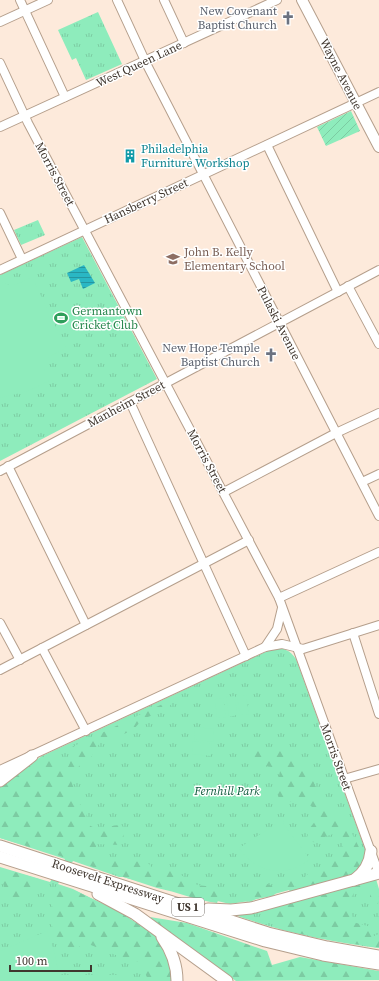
<svg xmlns="http://www.w3.org/2000/svg" width="379" height="981" viewBox="0 0 379 981" font-family="'Source Serif 4',serif">
<style>
.grass{fill:url(#grass-tufts)}
.forest{fill:url(#forest-firs)}
.garden{fill:url(#garden-furrows)}
.pitch{fill:#8eecbc}
.water{fill:url(#water-rules)}
.lines{fill:none;stroke-linecap:round;stroke-linejoin:round}
.minor-casing{stroke:#b59f8c;stroke-width:10}
.major-casing{stroke:#b59f8c;stroke-width:12}
.highway-casing{stroke:#b59f8c;stroke-width:13}
.minor{stroke:#fff;stroke-width:8}
.major{stroke:#fff;stroke-width:10}
.highway{stroke:#fff;stroke-width:11}
.labels{text-anchor:middle;stroke-width:3;stroke-linejoin:round;paint-order:stroke}
.shield{fill:#fff;stroke:#79736d;stroke-width:1}
.shield-label{font-size:11px;font-weight:bold;fill:#40372f}
.worship-label{font-size:12px;fill:#5b616d;stroke:#fff;text-anchor:end}
.street-label{font-size:12px;fill:#40372f;stroke:#fff}
.culture-label{font-size:12px;fill:#0d838f;stroke:#fff;text-anchor:start}
.education-label{font-size:12px;fill:#785e54;stroke:#fff;text-anchor:start}
.leisure-label{font-size:12px;fill:#27864d;stroke:#fff;text-anchor:start}
.park-label{font-size:12px;font-style:italic;fill:#0d593b;stroke:#fff}
</style>
<defs>
<pattern id="grass-tufts" width="24" height="20" patternUnits="userSpaceOnUse"><rect width="24" height="20" fill="#8eecbc"/><path d="M3 7l-1-3M5 7V3M7 7l1-3M15 17l-1-3M17 17v-4M19 17l1-3" fill="none" stroke="#7ccba2"/></pattern>
<pattern id="forest-firs" width="22" height="20" patternUnits="userSpaceOnUse"><rect width="22" height="20" fill="#8eecbc"/><path d="M5 1l3.5 6h-7zM16 11l3.5 6h-7z" fill="#7ccba2"/></pattern>
<pattern id="garden-furrows" width="10" height="10" patternUnits="userSpaceOnUse"><rect width="10" height="10" fill="#8eecbc"/><path d="M-1 1l2-2M0 10L10 0M9 11l2-2" fill="none" stroke="#7ccba2"/></pattern>
<pattern id="water-rules" width="6" height="5" patternUnits="userSpaceOnUse"><rect width="6" height="5" fill="#2ab7c4"/><path d="M0 2.5h6" fill="none" stroke="#2596a0"/></pattern>
</defs>
<rect width="100%" height="100%" fill="#fdeadb"/>
<g class="grass">
<polygon points="98,12 122,64 86,80 76,58 72,60 58,30"/>
<polygon points="38,220 45,235 21,245 14,230"/>
<polygon points="82,237 157,379 0,461 0,275"/>
<path d="M274,648C284,648 290,650 296,659L366,852V856L358,873L291,893L289,890L249,901L230,904L171,890L123,877H119L73,861L58,884L73,889L118,912L175,981H0V867L50,882L65,859L0,838V786L13,775L42,756Z"/>
<path d="M376,879L379,889V948C330,942 282,932 235,915Z"/>
</g>
<g class="forest">
<path d="M173,699L174,700L167,710L145,718L141,721L133,730L115,738H104C98,744 95,752 90,759C86,764 79,765 75,769C66,779 74,786 77,795C81,806 78,804 87,813L86,820L89,825C103,834 108,824 122,825C124,832 125,838 120,845L97,844L93,854L97,859L114,858L125,862L143,861L149,864L152,868L157,872C183,868 176,875 195,884C202,887 210,885 217,888L220,896L217,903C196,900 177,892 157,888L57,855L0,838V787C16,776 33,760 52,756L56,761L58,765L63,768L68,767C72,760 70,754 72,747Z"/>
<path d="M269,747L283,752L309,770L321,801C342,811 354,836 363,856C361,872 343,880 327,881C324,881 322,879 318,879L317,883L314,885L302,884L288,890L278,891L273,896L256,899L250,902L244,901L241,895L246,890L250,894L254,893L258,886L265,883L272,886L275,882L290,879L302,878L310,873L326,866L331,858C350,860 345,841 333,834C326,836 321,838 315,843L307,838L309,829L321,814L302,799L296,798L290,802C270,799 278,785 280,771L275,768L253,762V750Z"/>
<polygon points="0,868 39,879 43,883 34,894 8,899 1,877 0,877"/>
<polygon points="373,881 379,894 378,904 370,900 370,890 354,893 350,899 353,922 371,927 374,936 379,934 379,948 319,938 280,929 269,921 267,910"/>
<polygon points="59,886 78,892 118,911 154,934 170,958 172,981 149,981 139,962 118,956 86,943 73,950 62,948 52,931 52,899"/>
<polygon points="150,917 187,923 267,951 272,965 300,957 379,971 379,980 236,981 168,933"/>
</g>
<polygon class="garden" points="351,111 360,131 326,146 317,127"/>
<g class="pitch">
<path d="M32,277L66,348L49,357L44,370L49,381L28,391L0,398V283L4,282C13,289 23,281 32,277Z"/>
<polygon points="246,695 249,714 240,715 237,696"/>
<polygon points="235,696 237,715 229,717 226,697"/>
<polygon points="223,698 226,717 217,718 215,699"/>
<polygon points="195,727 214,729 213,742 194,739"/>
<polygon points="193,741 212,744 211,756 192,754"/>
<path d="M280,820H283L284,825L310,859C287,879 255,873 239,848L276,824H278Z"/>
<path d="M47,931C52,946 59,960 57,975H129V981H2L0,977V951Z"/>
</g>
<polygon class="water" points="84,265 95,283 83,289 79,279 71,282 67,273"/>
<g class="lines">
<g class="minor-casing">
<g id="minor">
<polyline points="20,0 65,97"/>
<polyline points="117,0 147,65 379,516"/>
<polyline points="164,0 184,43"/>
<polyline points="0,22 48,0"/>
<polyline points="0,63 28,123 279,598 379,874"/>
<polyline points="0,127 277,0"/>
<polyline points="267,145 338,292"/>
<polyline points="0,213 22,259"/>
<polyline points="0,270 379,92"/>
<polyline points="348,286 379,344"/>
<polyline points="130,402 246,656"/>
<polyline points="8,466 86,625"/>
<polyline points="0,471 379,270"/>
<polyline points="362,482 379,474"/>
<polyline points="224,492 336,433 379,413"/>
<polyline points="279,598 379,552"/>
<polyline points="0,623 20,660"/>
<polyline points="353,633 379,714"/>
<polyline points="265,647 277,629 282,608"/>
<polyline points="42,648 86,731"/>
<polyline points="0,670 249,540"/>
<polyline points="0,770 265,647 282,644 303,649 379,625"/>
<polyline points="344,779 379,769"/>
</g>
</g>
<g class="major-casing">
<polyline id="major" points="302,0 379,147"/>
</g>
<g class="highway-casing">
<g id="highway">
<polyline points="0,781 32,756"/>
<polyline points="0,846 268,933 327,947 379,956"/>
<polyline points="0,857 265,941 323,955 379,964"/>
<path d="M354,880C364,873 370,863 371,851"/>
<polyline points="98,894 135,914 227,981"/>
<polyline points="208,909 231,910 251,908 379,873"/>
<path d="M162,937C172,951 177,964 177,981"/>
</g>
</g>
<use href="#minor" class="minor"/>
<use href="#major" class="major"/>
<use href="#highway" class="highway"/>
</g>
<defs>
<g id="church-bare" transform="scale(1.08)"><path d="M-1.2-6h2.4v3.5h3.3v2.4h-3.3V6h-2.4V-.1h-3.3v-2.4h3.3Z" fill="#6b7280" stroke="#fff" stroke-width="2.5" paint-order="stroke"/></g>
<g id="building-bare" transform="scale(1.08)"><path d="M-4-6H4V6H1V3H-1V6H-4ZM-2.5-4.3h1.7v1.8h-1.7ZM.8-4.3h1.7v1.8H.8ZM-2.5-1h1.7V.8h-1.7ZM.8-1h1.7V.8H.8Z" fill="#0f9aa8" stroke="#fff" stroke-width="2.5" paint-order="stroke"/></g>
<g id="school-bare" transform="scale(1.08)"><path d="M0-5L7-2L0 1L-7-2ZM-4 1L0 2.5L4 1V4Q0 6-4 4Z" fill="#8d6e63" stroke="#fff" stroke-width="2.5" paint-order="stroke"/></g>
<g id="stadium-bare" transform="scale(1.08)"><path d="M0-5a6.5 5 0 1 0 0 10a6.5 5 0 1 0 0-10ZM-3.5-1.8h7v3.6h-7Z" fill="#2e9e5b" stroke="#fff" stroke-width="2.5" paint-order="stroke"/></g>
</defs>
<g fill-rule="evenodd">
<use href="#church-bare" x="288" y="18"/>
<use href="#building-bare" x="130" y="156"/>
<use href="#school-bare" x="173" y="259"/>
<use href="#stadium-bare" x="61" y="318"/>
<use href="#church-bare" x="271" y="355"/>
</g>
<g class="labels">
<rect class="shield" x="172" y="898" width="32" height="18" rx="3"/>
<g class="shield-label">
<text x="188" y="911">US 1</text>
</g>
<g class="worship-label">
<text x="277" y="15">New Covenant<tspan x="277" dy="14">Baptist Church</tspan></text>
<text x="260" y="352">New Hope Temple<tspan x="260" dy="14">Baptist Church</tspan></text>
</g>
<g class="street-label">
<text transform="translate(139 64) rotate(-25)" y="4">West Queen Lane</text>
<text transform="translate(341 74) rotate(63)" y="4">Wayne Avenue</text>
<text transform="translate(55 174) rotate(62)" y="4">Morris Street</text>
<text transform="translate(146 201) rotate(-25)" y="4">Hansberry Street</text>
<text transform="translate(279 323) rotate(63)" y="4">Pulaski Avenue</text>
<text transform="translate(126 404) rotate(-28)" y="4">Manheim Street</text>
<text transform="translate(207 461) rotate(62)" y="4">Morris Street</text>
<text transform="translate(336 757) rotate(70)" y="4">Morris Street</text>
<text transform="translate(108 881) rotate(18)" y="4">Roosevelt Expressway</text>
</g>
<g class="culture-label">
<text x="141" y="153">Philadelphia<tspan x="141" dy="14">Furniture Workshop</tspan></text>
</g>
<g class="education-label">
<text x="184" y="256">John B. Kelly<tspan x="184" dy="14">Elementary School</tspan></text>
</g>
<g class="leisure-label">
<text x="72" y="315">Germantown<tspan x="72" dy="14">Cricket Club</tspan></text>
</g>
<g class="park-label">
<text x="227" y="795">Fernhill Park</text>
</g>
</g>
<path d="M10 965v6h81v-6" fill="none" stroke="#40372f" stroke-width="2"/>
<text x="16" y="965" font-size="12" fill="#40372f" stroke="#ffffff" stroke-width="3" paint-order="stroke">100 m</text>
</svg>
